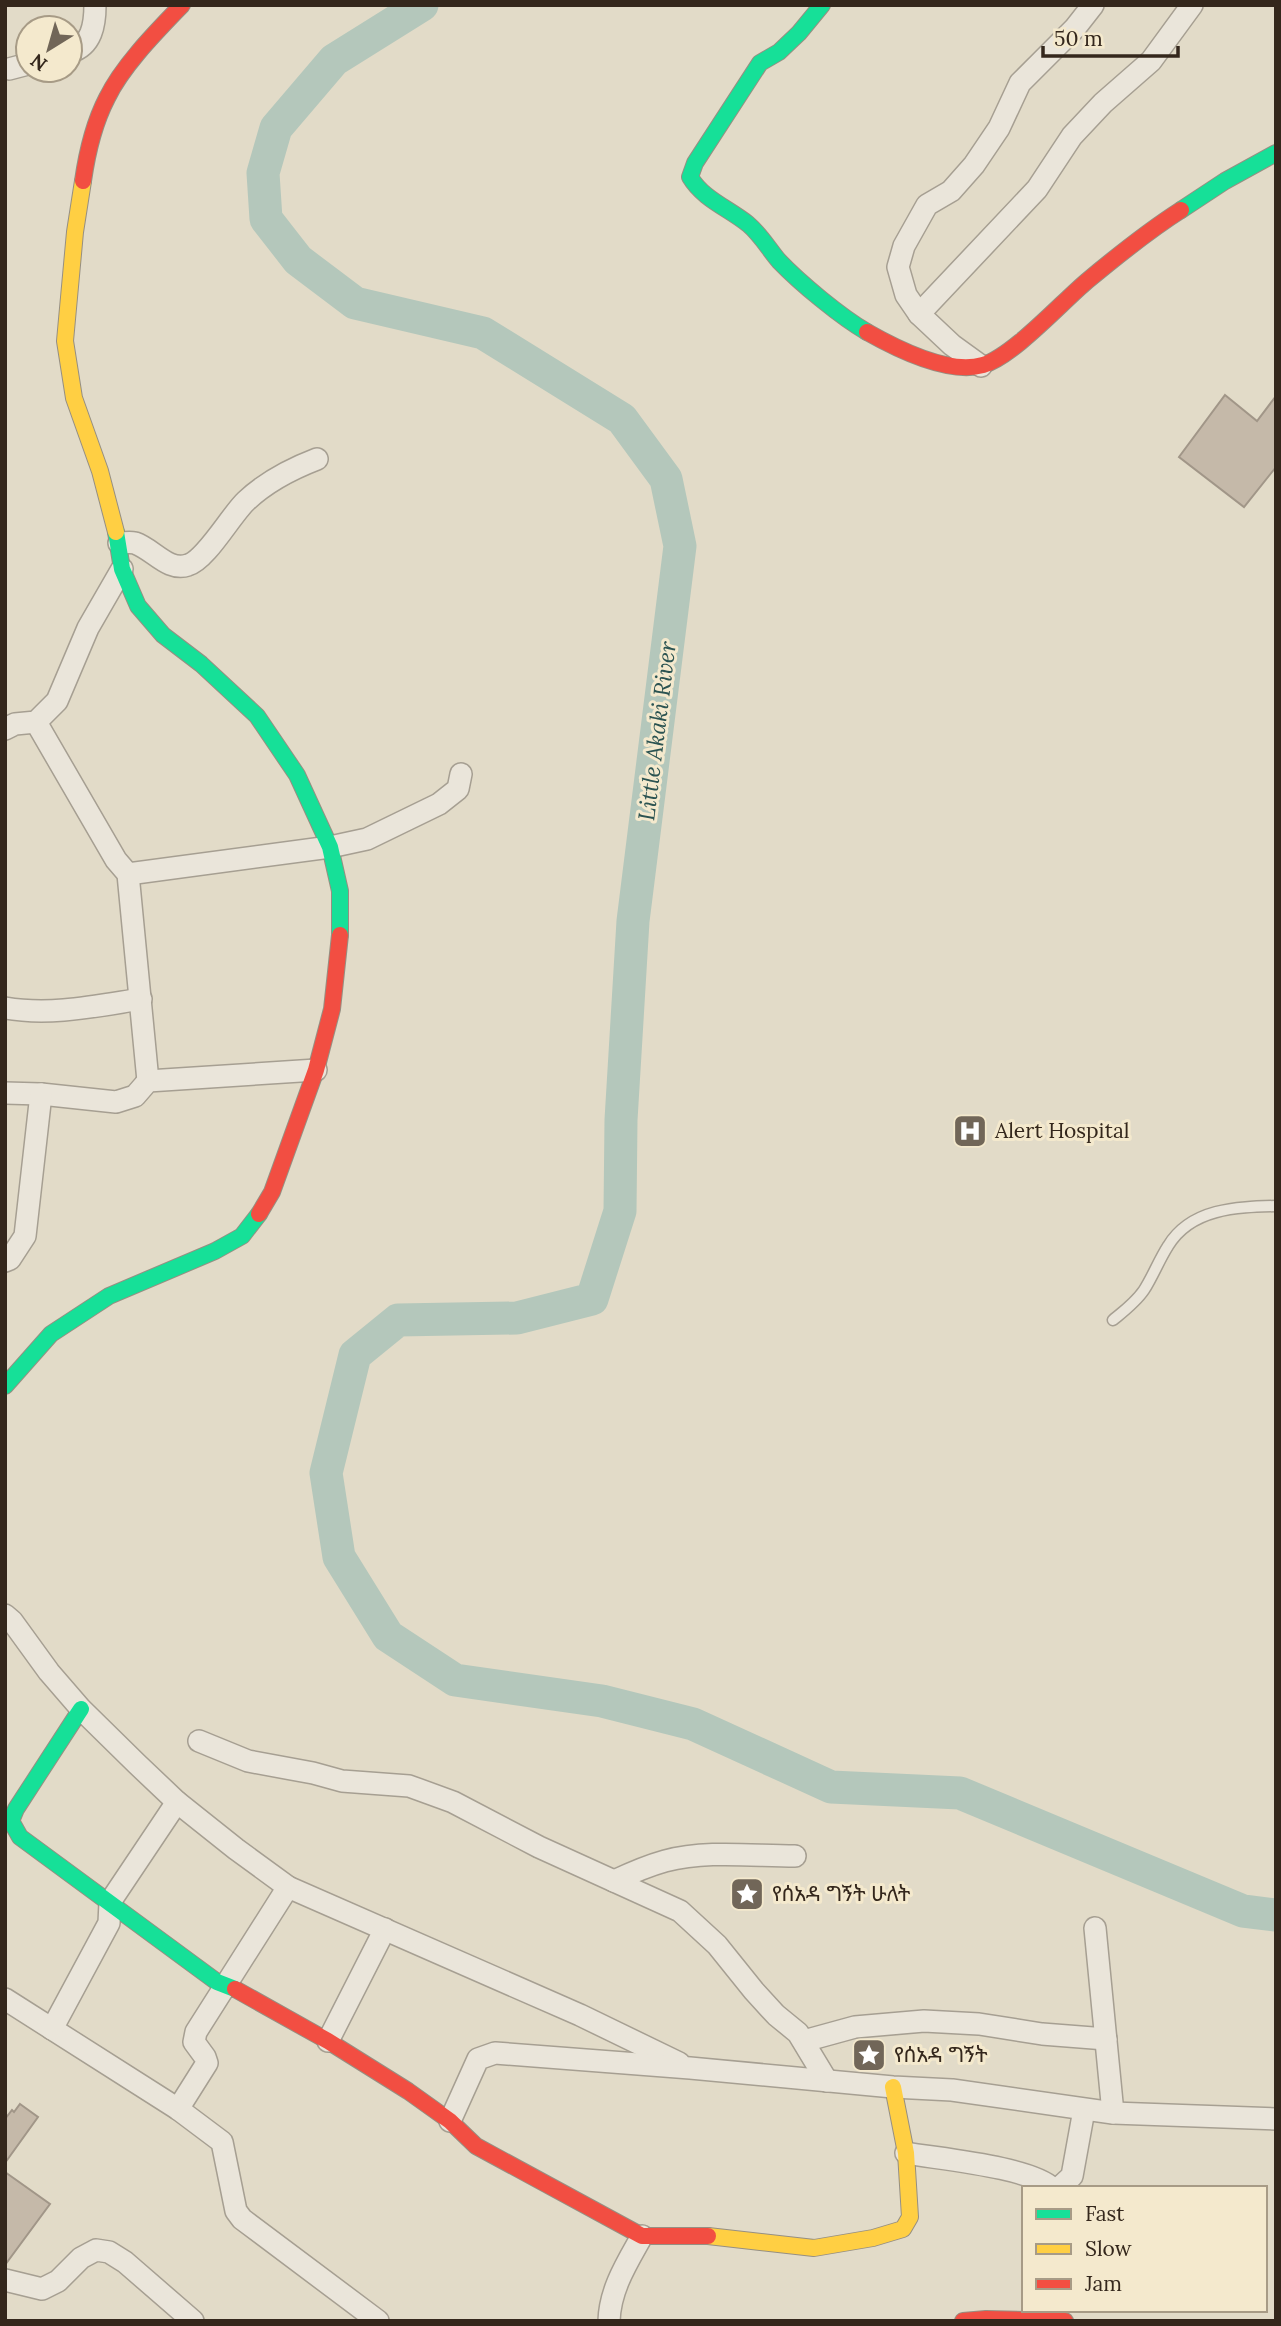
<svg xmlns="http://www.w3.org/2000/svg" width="1281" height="2326" viewBox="0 0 1281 2326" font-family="Lora,'Noto Sans Ethiopic',serif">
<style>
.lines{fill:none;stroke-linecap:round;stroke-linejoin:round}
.river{stroke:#b4c7bb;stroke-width:33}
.building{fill:#c5b9a9;stroke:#a19688;stroke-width:2}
.lane-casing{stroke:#a69f92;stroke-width:13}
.street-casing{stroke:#a69f92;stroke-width:24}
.fast-casing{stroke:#968f82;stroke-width:18}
.slow-casing{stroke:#968f82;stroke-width:18}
.jam-casing{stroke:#968f82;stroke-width:18}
.lane{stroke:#eae5da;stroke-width:10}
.street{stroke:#eae5da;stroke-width:21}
.fast{stroke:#16e098;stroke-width:16}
.slow{stroke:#ffcf43;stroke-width:16}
.jam{stroke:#f24e42;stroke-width:16}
.labels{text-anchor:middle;stroke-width:6;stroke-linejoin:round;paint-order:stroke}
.poi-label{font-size:21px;fill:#34271c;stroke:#f4e9cd;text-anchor:start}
.water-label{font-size:23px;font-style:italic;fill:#2b5351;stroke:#f4e9cd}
</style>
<rect width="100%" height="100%" fill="#e2dbc8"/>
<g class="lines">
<polyline class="river" points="422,5 334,60 276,128 263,173 266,219 298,260 355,303 483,333 622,419 666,479 680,546 633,921 621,1120 620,1211 592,1299 517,1318 398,1320 355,1355 326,1473 339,1557 388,1636 455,1680 602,1701 693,1724 831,1787 960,1793 1243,1911 1276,1915"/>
</g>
<g class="building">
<polygon points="1225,395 1257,421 1276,396 1276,467 1244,507 1179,457"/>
<polygon points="20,2104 38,2117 5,2163 5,2119 12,2110 14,2112"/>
<polygon points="5,2172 50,2204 5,2265"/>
</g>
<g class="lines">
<g class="lane-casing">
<path id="lane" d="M1113,1320C1124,1311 1136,1302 1144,1290C1153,1276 1159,1260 1168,1246C1191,1208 1237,1207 1276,1206"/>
</g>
<g class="street-casing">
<g id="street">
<path d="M70,52C92,46 95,24 95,5"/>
<polyline points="9,69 28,64"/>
<polyline points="919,314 1037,189 1072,136 1103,103 1151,61 1192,5"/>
<polyline points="981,366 952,345 919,314 906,295 898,267 904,246 927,205 951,191 974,165 999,128 1020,83 1075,28 1093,5"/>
<path d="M119,543C124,543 130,542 135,543C153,549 168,572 188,565C206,560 231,515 246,501C266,482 291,469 317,459"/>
<polyline points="36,722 116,860 128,874 148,1081"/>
<polyline points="5,729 15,724 36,722 57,701 88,628 122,569"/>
<polyline points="128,874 330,847 367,839 439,804 458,789 461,774"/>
<path d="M5,1008C51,1016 96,1006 141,999"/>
<polyline points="5,1093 41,1094 116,1102 135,1096 148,1081 316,1070"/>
<polyline points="5,1261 10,1259 25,1236 41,1094"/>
<polyline points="5,1615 12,1621 49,1672 81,1709 137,1764 177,1802 236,1849 288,1887 580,2015 679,2063"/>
<polyline points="199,1741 248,1761 313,1773 342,1781 409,1786 453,1802 539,1847 680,1911 717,1945 754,1991 776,2015 798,2033 827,2081"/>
<path d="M614,1881C631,1873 647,1866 665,1861C707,1850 752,1856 795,1856"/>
<polyline points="1095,1928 1113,2113"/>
<polyline points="5,1999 178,2109 222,2142 236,2211 242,2219 378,2321"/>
<polyline points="52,2029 109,1923 110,1902 177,1802"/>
<polyline points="328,2041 385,1929"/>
<polyline points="804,2041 855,2027 924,2021 979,2024 1042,2034 1106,2039"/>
<polyline points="178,2109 207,2063 205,2057 194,2042 196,2032 288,1887"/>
<polyline points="450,2121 478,2059 495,2053 690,2068 893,2087 952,2090 1113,2113 1276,2119"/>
<path d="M906,2153C939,2159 1030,2167 1052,2188"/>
<polyline points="1059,2188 1072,2176 1084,2110"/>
<polyline points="5,2280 42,2289 58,2281 81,2258 96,2250 109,2252 125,2262 193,2321"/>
<path d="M609,2321C610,2289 627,2263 642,2236"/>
</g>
</g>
<g class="fast-casing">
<g id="fast">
<path d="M822,5L799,33L779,52L760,63L695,163L690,177C703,199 728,208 748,224C761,235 768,248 779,261C800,283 841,317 867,332"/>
<polyline points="1181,210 1225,181 1276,153"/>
<polyline points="116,532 122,569 138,606 163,635 201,664 257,716 297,775 330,847 340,891 340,935"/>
<polyline points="5,1386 51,1334 109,1296 215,1251 242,1236 259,1214"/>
<polyline points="81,1709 16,1809 11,1821 20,1837 217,1982 235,1989"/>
</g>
</g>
<g class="slow-casing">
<g id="slow">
<polyline points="83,181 75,232 65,341 74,398 100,471 116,532"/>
<polyline points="708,2236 814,2248 873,2238 903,2229 910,2217 906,2153 893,2087"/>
</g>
</g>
<g class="jam-casing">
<g id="jam">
<path d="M83,181C87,153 94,123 107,98C123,65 157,31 182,5"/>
<path d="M867,332C897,349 948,375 983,365C1012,357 1061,303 1087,281C1117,256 1148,231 1181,210"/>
<polyline points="259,1214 272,1192 316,1070 332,1009 340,935"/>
<polyline points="235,1989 328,2041 408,2091 450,2121 476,2146 642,2236 708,2236"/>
<polyline points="963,2321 986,2319 1065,2321"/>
</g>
</g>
<use href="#lane" class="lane"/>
<use href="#street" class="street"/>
<use href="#fast" class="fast"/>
<use href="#slow" class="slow"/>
<use href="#jam" class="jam"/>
</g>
<defs>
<g id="hospital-square" transform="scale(1.75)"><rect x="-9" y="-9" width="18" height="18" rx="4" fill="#716658" stroke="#f4e9cd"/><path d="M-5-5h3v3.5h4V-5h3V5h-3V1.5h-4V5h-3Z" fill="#fff"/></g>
<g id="sight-square" transform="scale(1.75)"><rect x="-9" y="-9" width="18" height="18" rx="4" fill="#716658" stroke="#f4e9cd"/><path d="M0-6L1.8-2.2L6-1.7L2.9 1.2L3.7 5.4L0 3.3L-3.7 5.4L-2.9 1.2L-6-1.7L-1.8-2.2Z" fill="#fff"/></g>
</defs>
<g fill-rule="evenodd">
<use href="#hospital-square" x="970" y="1131"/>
<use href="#sight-square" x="747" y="1894"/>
<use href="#sight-square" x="869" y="2055"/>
</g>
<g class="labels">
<g class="poi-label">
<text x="995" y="1138">Alert Hospital</text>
<text x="772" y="1901">የሰአዳ ግኝት ሁለት</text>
<text x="894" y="2062">የሰአዳ ግኝት</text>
</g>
<g class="water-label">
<text transform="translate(657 731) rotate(-83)" y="8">Little Akaki River</text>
</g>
</g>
<rect width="1281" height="2326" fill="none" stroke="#34271c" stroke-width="14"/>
<rect x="1022" y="2186" width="245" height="126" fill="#f4e9cd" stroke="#a79b86" stroke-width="2"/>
<rect x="1036" y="2209" width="35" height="10" fill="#16e098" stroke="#a79b86" stroke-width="2"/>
<text x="1085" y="2221" font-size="21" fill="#34271c">Fast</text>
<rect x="1036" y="2244" width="35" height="10" fill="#ffcf43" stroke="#a79b86" stroke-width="2"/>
<text x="1085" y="2256" font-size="21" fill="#34271c">Slow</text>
<rect x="1036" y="2279" width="35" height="10" fill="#f24e42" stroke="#a79b86" stroke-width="2"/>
<text x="1085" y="2291" font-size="21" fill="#34271c">Jam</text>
<g transform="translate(49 49) rotate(217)"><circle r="33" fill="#f4e9cd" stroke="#a79b86" stroke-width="2"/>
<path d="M0-5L12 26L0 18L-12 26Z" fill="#716658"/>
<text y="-10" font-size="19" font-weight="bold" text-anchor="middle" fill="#34271c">N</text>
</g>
<path d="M1043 46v10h135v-10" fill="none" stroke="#34271c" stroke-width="3.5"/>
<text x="1054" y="46" font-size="21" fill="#34271c" stroke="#f4e9cd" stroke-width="5" paint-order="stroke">50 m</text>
</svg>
